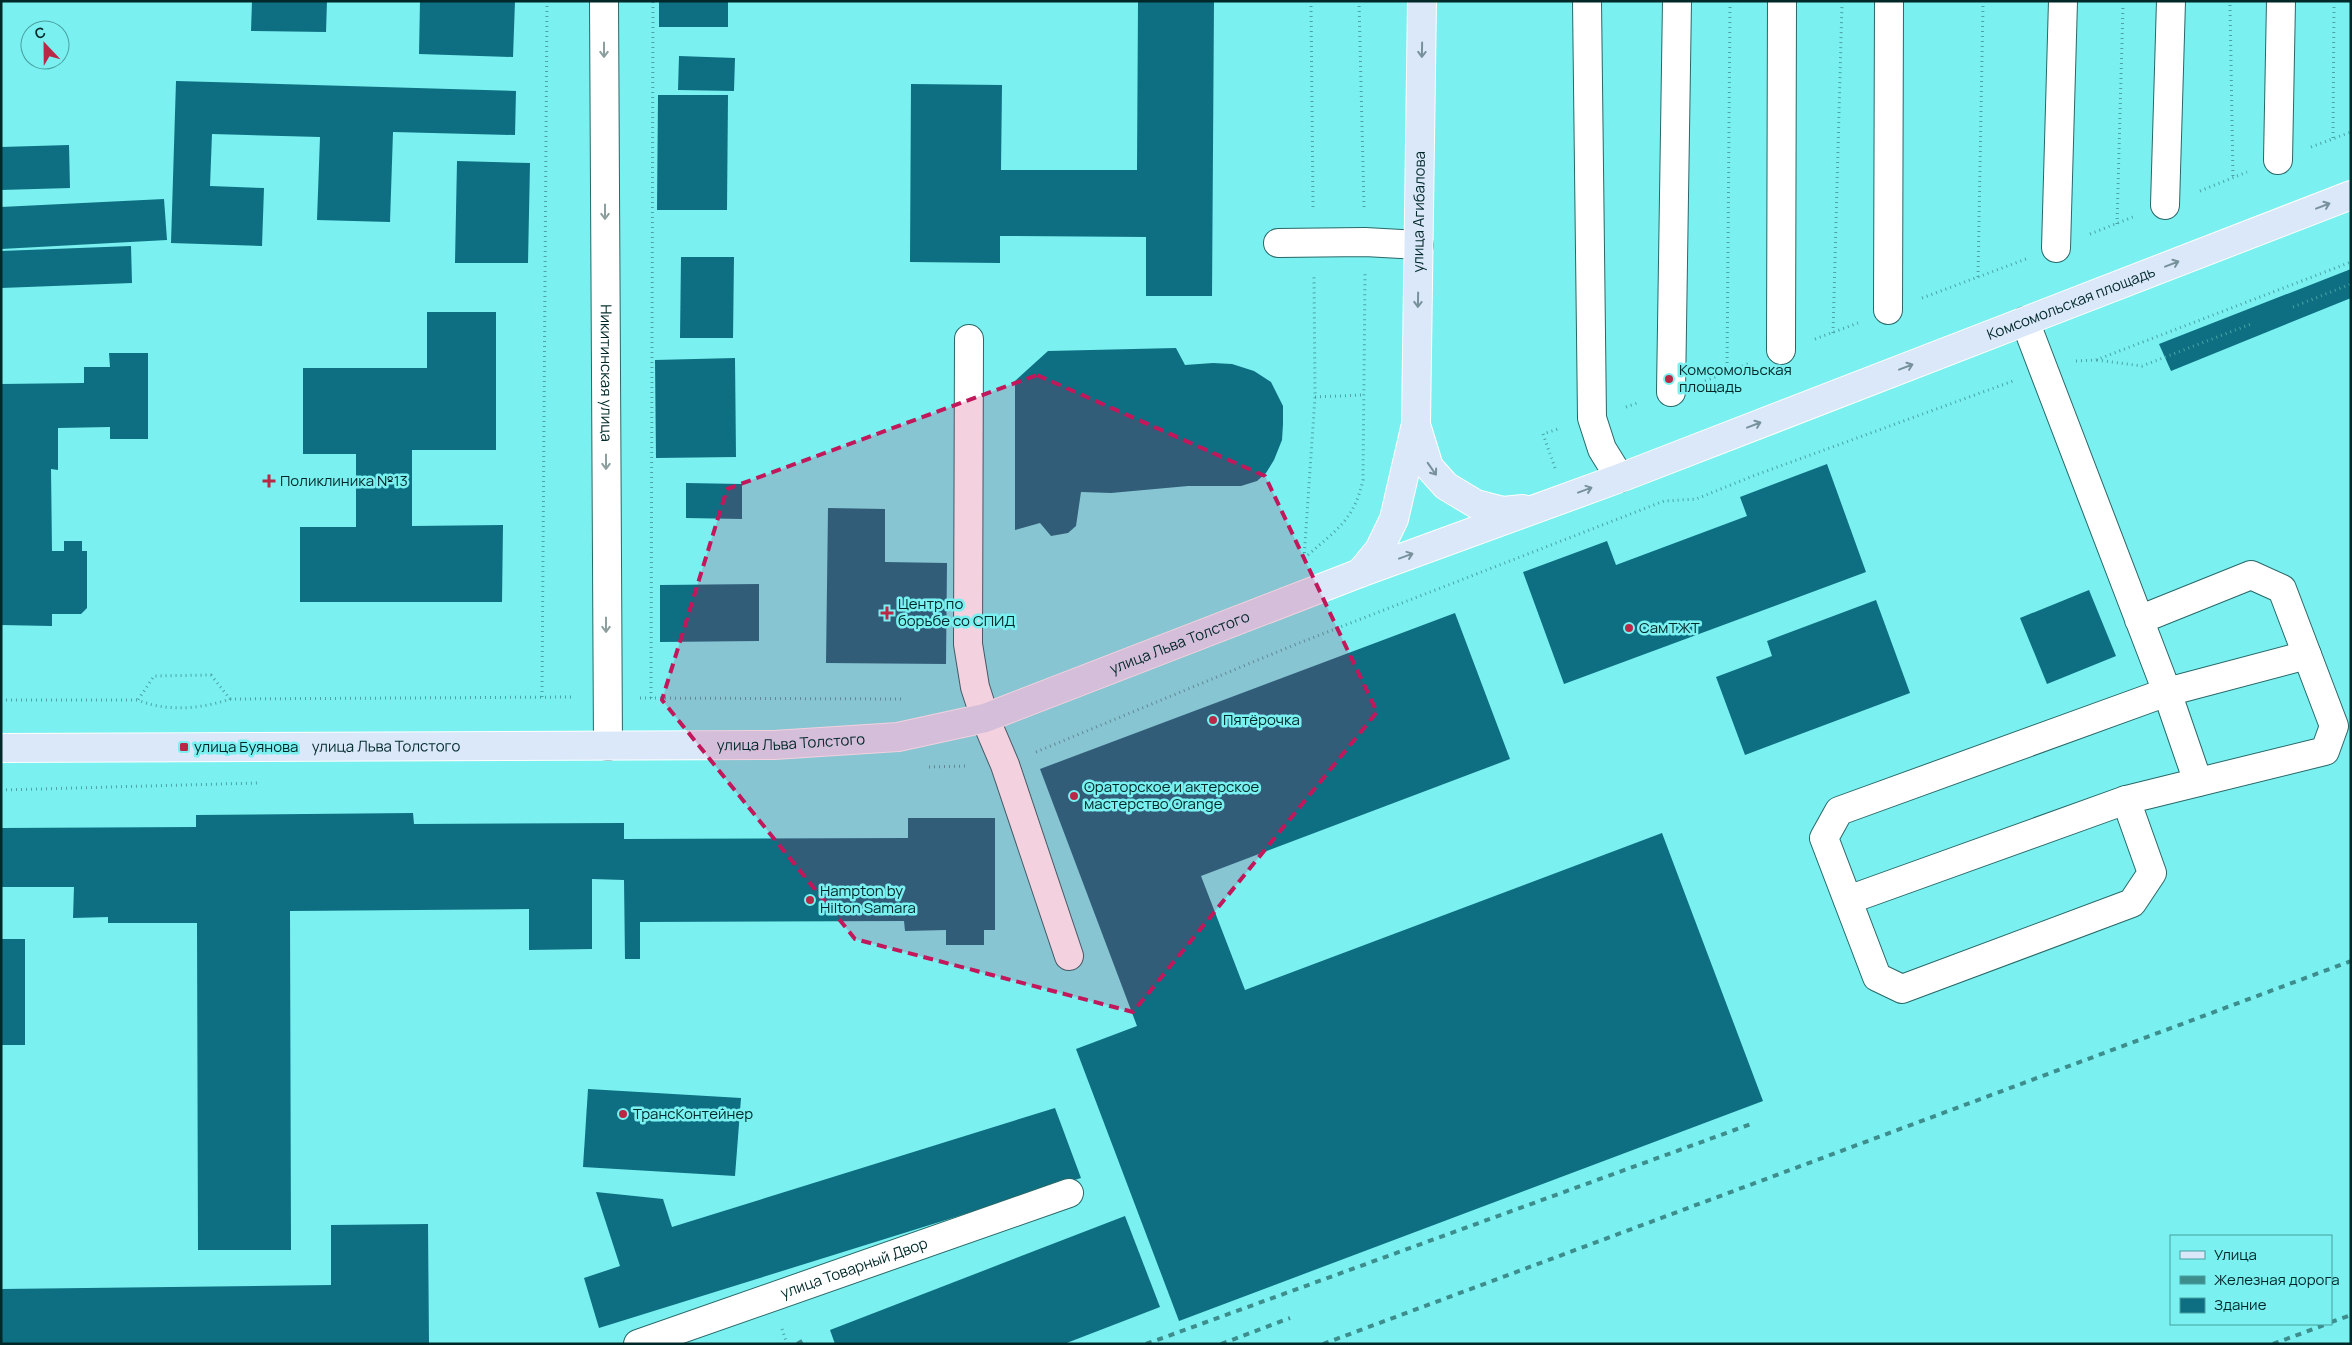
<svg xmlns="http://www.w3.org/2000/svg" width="2352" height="1345" viewBox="0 0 2352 1345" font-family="Manrope,sans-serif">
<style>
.building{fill:#0d6f81}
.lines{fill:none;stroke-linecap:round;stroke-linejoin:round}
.minor-casing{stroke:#296868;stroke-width:30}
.major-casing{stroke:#fff;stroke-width:30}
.path{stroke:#4ba4a4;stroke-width:3;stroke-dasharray:1 4;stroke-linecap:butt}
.minor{stroke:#fff;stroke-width:28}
.major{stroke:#dae8fa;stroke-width:28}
.rail{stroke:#3e8d8d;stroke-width:4;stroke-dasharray:6 6;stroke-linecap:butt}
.oneway{stroke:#8c9e9e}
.oneway2{stroke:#78929c}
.marked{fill:#c2185b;fill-opacity:0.2;stroke:#c2185b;stroke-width:4;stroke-dasharray:10 6;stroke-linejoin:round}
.poi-dot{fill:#b92845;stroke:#7af0f0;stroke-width:2}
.labels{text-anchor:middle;stroke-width:5;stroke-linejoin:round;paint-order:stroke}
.street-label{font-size:15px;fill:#002828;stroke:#7af0f0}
.poi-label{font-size:15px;fill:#002828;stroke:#7af0f0;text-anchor:start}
</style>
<rect width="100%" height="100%" fill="#7af0f0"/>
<g class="building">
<polygon points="252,1 327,1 326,32 251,31"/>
<polygon points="420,1 515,1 513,57 419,54"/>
<rect x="659" y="1" width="69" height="26"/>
<polygon points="1138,1 1214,1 1212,296 1146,296 1146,237 1000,236 1000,263 910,262 911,84 1002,85 1001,170 1137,170"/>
<polygon points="679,56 735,58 734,91 678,90"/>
<polygon points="176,81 516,91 515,135 393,132 390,222 317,220 320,137 212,134 210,186 264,188 262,246 171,243"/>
<polygon points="658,95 728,95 727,210 657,210"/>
<polygon points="69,145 70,188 1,190 1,147"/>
<polygon points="457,161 530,163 528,263 455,263"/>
<polygon points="164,199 167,240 1,249 1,207"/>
<polygon points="131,246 132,283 1,288 1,251"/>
<polygon points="681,257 734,257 733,338 680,338"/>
<polygon points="2351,269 2351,298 2171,371 2159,344"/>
<polygon points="427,312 496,312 496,450 412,450 412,526 503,525 502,602 300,602 300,527 356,527 356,454 303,454 303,368 427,368"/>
<polygon points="1176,348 1185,365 1213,363 1232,364 1254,371 1271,382 1283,406 1283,424 1282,440 1274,460 1266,473 1257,481 1241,486 1188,486 1111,493 1081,492 1076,526 1068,533 1051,536 1040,523 1015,530 1015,381 1048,351"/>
<polygon points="109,353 148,353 148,439 110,439 110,427 58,428 58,470 51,469 52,551 64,551 64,541 82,541 82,551 87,551 87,608 81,614 52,614 52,626 1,625 1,384 84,383 84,367 110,367"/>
<polygon points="735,358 736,457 656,458 655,360"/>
<polygon points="1827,464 1866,572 1564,684 1523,572 1607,541 1616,565 1747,516 1740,497"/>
<polygon points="686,483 742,484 742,519 686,518"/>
<polygon points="828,508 885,509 885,562 947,563 946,664 826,663"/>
<polygon points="759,584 759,641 660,642 660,585"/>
<polygon points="2089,590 2116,656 2047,684 2020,618"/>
<polygon points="1876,600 1910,693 1745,755 1716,677 1772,656 1767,641"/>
<polygon points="1455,613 1510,759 1201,876 1245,990 1662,833 1763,1101 1179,1321 1076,1049 1137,1026 1040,769"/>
<polygon points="413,813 414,824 624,823 624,839 908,838 908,818 995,818 995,930 984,930 984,945 946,945 946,930 905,931 904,921 640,922 640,959 625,959 624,880 592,879 592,949 529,950 529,909 290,911 291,1250 198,1250 197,923 108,923 108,917 73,918 74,887 1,887 1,828 196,827 196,815"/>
<rect x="1" y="939" width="24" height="106"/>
<polygon points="588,1089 741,1098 735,1176 583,1167"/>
<polygon points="1055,1108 1081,1178 599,1328 584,1278 620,1266 596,1192 663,1199 672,1227"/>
<polygon points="1125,1216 1160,1307 1064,1344 835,1344 830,1330"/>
<polygon points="428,1224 429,1344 1,1344 1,1289 331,1285 331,1225"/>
</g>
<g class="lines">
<g class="minor-casing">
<g id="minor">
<path id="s1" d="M604,1L608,746"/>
<polyline points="1587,1 1592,418 1602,449 1620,478"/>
<polyline points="2278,160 2281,1"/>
<polyline points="2165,205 2171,1"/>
<polyline points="1278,243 1365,242 1419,245"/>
<polyline points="2056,248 2063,1"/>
<polyline points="1888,310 1889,1"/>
<polyline points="2025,321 2167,692 1839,811 1824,838 1877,977 1902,989 2132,903 2152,873 2126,800 2325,751 2334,726 2282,589 2251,575 2139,620"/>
<polyline points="969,339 968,644 975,687 985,718 1005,765 1069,956"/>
<polyline points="1781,350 1782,1"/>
<polyline points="1671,392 1677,1"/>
<polyline points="2198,782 2167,692 2307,655"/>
<polyline points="1848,900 2126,800"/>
<path id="s2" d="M638,1344L1069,1193"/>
</g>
</g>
<g class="major-casing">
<g id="major">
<polyline points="1417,428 1429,467 1446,486 1476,504 1503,511 1523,509"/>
<path id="s3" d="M1360,573L1379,550L1394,519L1416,424L1422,1"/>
<path id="s4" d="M1,748L774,745L898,737L985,718L1360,573L1620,478L2351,195"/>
</g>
</g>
<g class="path">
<polyline points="1311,1 1313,208"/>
<polyline points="1359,1 1364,208"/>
<polyline points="2230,5 2233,179"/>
<polyline points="2333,138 2334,5"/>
<polyline points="2311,147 2351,132"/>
<polyline points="2200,191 2247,172"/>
<polyline points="2117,224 2123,5"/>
<polyline points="2090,234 2133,217"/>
<polyline points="1978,277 1983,5"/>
<polyline points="1922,298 2026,259"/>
<polyline points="2293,307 2351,284"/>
<polyline points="1833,333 1842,4"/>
<polyline points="1815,339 1858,323"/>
<polyline points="2097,360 2142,366 2251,324"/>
<polyline points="2076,361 2096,360 2351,262"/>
<polyline points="1727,373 1730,4"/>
<polyline points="1705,381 1750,363"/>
<polyline points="1315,397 1362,395"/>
<polyline points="1626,407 1640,402"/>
<polyline points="1555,468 1543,434 1561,428"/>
<path d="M1308,555C1337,529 1354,520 1363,480L1365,274"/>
<polyline points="1304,558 1315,397 1314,277"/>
<path d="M211,675L230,699C202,709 166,712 138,700L154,676Z"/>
<polyline points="542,697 547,1"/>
<polyline points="640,698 904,699"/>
<polyline points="651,698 653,1"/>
<polyline points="230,699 574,697"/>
<polyline points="1,700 138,700"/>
<polyline points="1036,752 1294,645 1664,501 1696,499 1753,476 2013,381"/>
<polyline points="929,767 968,766"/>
<polyline points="1,790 258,783"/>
<polyline points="782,1329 787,1344"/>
</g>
<use href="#minor" class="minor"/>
<use href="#major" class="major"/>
<g class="rail">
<polyline points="2331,1322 2351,1315"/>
<polyline points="797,1344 806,1339"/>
<polyline points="1146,1344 1751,1124"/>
<polyline points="1221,1344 1290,1318"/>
<polyline points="1323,1344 2351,961"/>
<polyline points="2273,1344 2327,1324"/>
</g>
</g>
<defs><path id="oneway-shaft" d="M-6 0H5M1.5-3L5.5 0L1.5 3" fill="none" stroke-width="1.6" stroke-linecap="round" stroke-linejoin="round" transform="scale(1.25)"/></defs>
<g class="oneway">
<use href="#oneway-shaft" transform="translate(604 50) rotate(90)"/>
<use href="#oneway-shaft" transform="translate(605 212) rotate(90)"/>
<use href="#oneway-shaft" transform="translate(606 462) rotate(90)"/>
<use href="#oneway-shaft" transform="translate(606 625) rotate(90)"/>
</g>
<g class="oneway2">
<use href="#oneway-shaft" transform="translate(1422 50) rotate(91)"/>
<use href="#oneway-shaft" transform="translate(2323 206) rotate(-21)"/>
<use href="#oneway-shaft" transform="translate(2172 264) rotate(-21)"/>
<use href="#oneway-shaft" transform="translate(1418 300) rotate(91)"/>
<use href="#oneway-shaft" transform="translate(1906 367) rotate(-21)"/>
<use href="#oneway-shaft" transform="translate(1754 425) rotate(-21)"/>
<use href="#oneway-shaft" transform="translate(1432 469) rotate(55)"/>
<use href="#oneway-shaft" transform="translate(1585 490) rotate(-20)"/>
<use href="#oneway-shaft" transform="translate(1406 556) rotate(-20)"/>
</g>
<path class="marked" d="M1037,375L1265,476L1377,712L1133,1012L855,939L662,700L727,489Z"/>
<g class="poi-dot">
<circle cx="1669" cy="379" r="5"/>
<path d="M266.5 473.5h5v5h5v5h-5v5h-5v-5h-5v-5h5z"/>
<path d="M884.5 605.5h5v5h5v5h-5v5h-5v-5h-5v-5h5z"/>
<circle cx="1629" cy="628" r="5"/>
<circle cx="1213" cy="720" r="5"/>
<rect x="179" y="742" width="10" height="10" rx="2.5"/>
<circle cx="1074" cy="796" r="5"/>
<circle cx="810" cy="900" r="5"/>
<circle cx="623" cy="1114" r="5"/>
</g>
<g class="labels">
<g class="street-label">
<text dy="5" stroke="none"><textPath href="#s3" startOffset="374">улица Агибалова</textPath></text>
<text dy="5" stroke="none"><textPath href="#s4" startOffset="2149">Комсомольская площадь</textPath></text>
<text dy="5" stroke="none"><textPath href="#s1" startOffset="372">Никитинская улица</textPath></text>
<text dy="5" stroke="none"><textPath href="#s4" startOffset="1195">улица Льва Толстого</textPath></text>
<text dy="5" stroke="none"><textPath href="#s4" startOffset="790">улица Льва Толстого</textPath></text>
<text dy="5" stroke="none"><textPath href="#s4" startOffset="385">улица Льва Толстого</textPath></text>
<text dy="5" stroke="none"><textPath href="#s2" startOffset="229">улица Товарный Двор</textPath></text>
</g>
<g class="poi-label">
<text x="1679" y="375">Комсомольская<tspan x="1679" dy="17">площадь</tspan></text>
<text x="280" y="486">Поликлиника №13</text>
<text x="898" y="609">Центр по<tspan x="898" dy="17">борьбе со СПИД</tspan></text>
<text x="1639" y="633">СамТЖТ</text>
<text x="1223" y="725">Пятёрочка</text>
<text x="194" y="752">улица Буянова</text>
<text x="1084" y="792">Ораторское и актерское<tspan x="1084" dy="17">мастерство Orange</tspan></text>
<text x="820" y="896">Hampton by<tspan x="820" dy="17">Hilton Samara</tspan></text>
<text x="633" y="1119">ТрансКонтейнер</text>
</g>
</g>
<rect width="2352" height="1345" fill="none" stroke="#002828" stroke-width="5"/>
<rect x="2170" y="1235" width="162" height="90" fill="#7af0f0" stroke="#49a0a0"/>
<rect x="2180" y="1251" width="25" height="8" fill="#dae8fa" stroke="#49a0a0"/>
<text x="2214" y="1260" font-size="15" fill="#002828">Улица</text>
<rect x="2180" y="1276" width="25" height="8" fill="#3e8d8d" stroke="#49a0a0"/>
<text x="2214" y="1285" font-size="15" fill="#002828">Железная дорога</text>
<rect x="2180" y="1298" width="25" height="15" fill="#0d6f81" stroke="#49a0a0"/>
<text x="2214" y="1310" font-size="15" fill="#002828">Здание</text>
<g transform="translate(45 45) rotate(338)"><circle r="24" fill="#7af0f0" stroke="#49a0a0"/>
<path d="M0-4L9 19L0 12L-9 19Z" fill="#b92845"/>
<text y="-8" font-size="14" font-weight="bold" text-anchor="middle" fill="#002828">С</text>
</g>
</svg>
